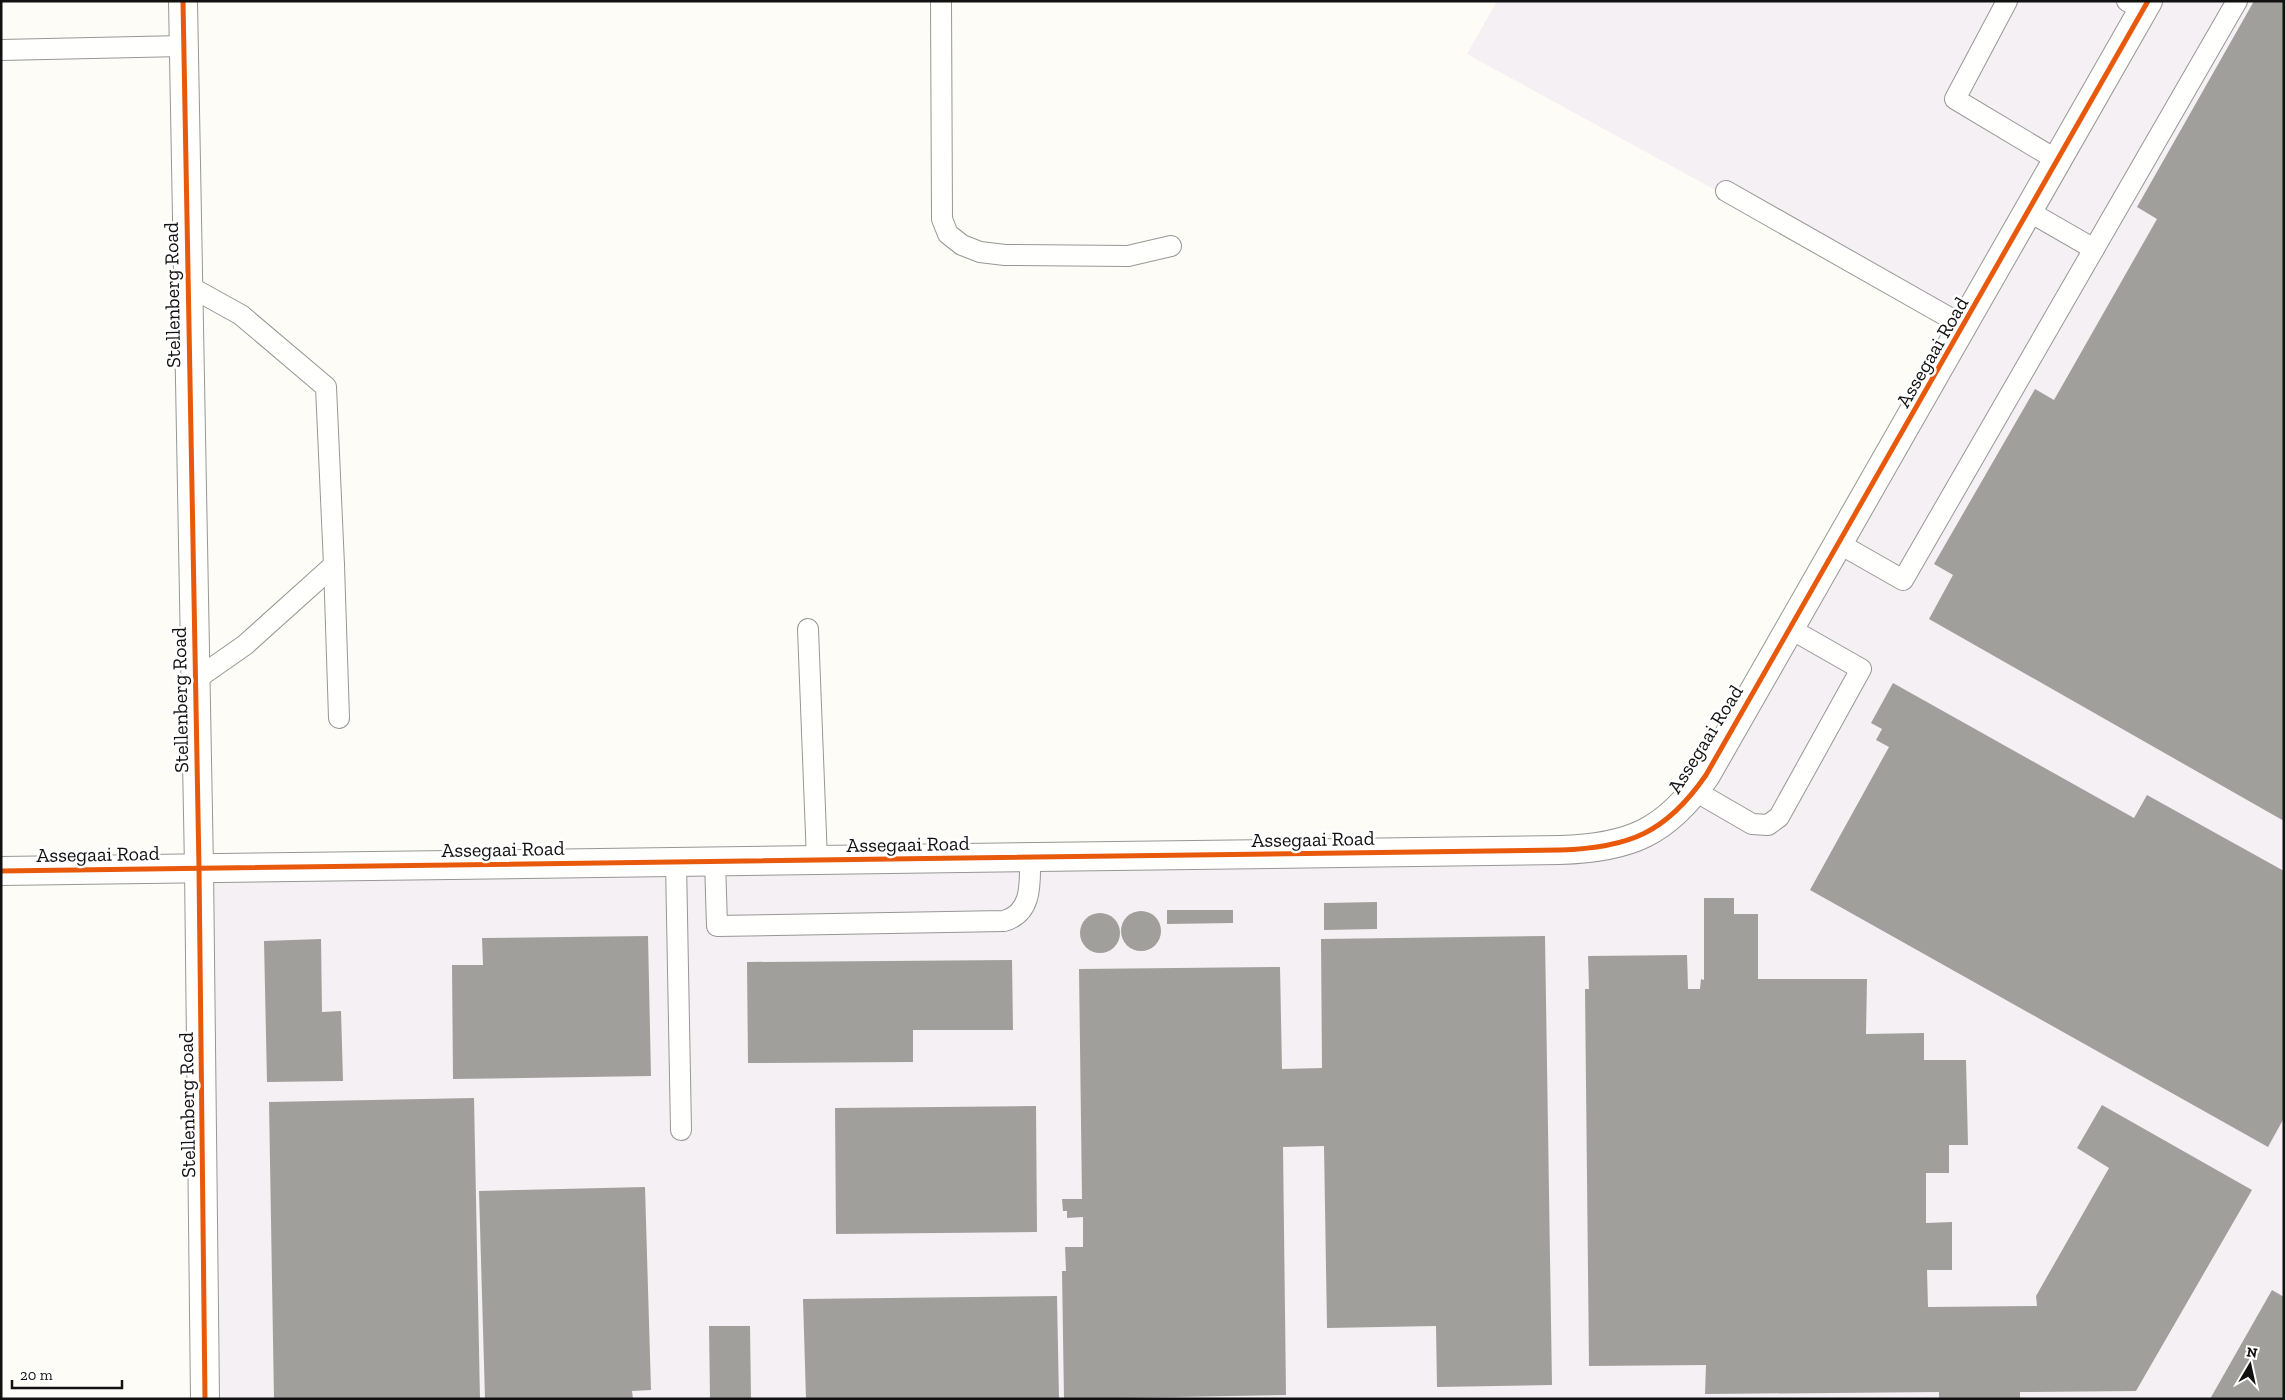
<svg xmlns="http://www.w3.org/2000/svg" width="2285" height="1400" viewBox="0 0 2285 1400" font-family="'Zilla Slab',serif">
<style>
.industrial{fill:#f5f0f3}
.building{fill:#a19f9c}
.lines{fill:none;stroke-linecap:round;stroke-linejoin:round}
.lane-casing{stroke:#979795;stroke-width:22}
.street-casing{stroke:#979795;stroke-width:30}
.lane{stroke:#fffffe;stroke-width:20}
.street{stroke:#fffffe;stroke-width:28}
.cycleway-casing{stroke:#fff;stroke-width:8}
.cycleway{stroke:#e8590c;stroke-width:5}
.labels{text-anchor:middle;stroke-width:5;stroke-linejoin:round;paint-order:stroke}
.street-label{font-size:20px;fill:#111;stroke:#fff}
</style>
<rect width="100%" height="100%" fill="#fdfcf7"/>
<polygon class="industrial" points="1497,1 2284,1 2284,1399 210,1399 204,873 1585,852 1660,829 1965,327 1467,54"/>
<g class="building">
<polygon points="2254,1 2284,1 2284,821 1929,619 1953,575 1934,564 2035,389 2054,400 2157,219 2137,207"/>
<polygon points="1893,683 2134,818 2147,795 2284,871 2284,1118 2268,1147 1810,890 1889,747 1876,740 1882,729 1871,723"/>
<polygon points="1704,898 1734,898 1734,914 1758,914 1758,979 1867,979 1866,1034 1924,1033 1924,1060 1966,1060 1968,1145 1949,1145 1949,1173 1926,1173 1926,1223 1952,1222 1952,1270 1927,1270 1928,1307 2037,1306 2036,1296 2109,1168 2077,1148 2102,1105 2252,1190 2136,1391 2020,1392 2020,1399 1939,1399 1939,1392 1705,1394 1706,1365 1589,1366 1585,989 1589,989 1588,956 1687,955 1688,989 1700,989 1701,979 1704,980"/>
<polygon points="1377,902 1377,929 1324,930 1324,903"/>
<polygon points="1167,910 1233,910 1233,923 1167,924"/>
<circle cx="1141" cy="931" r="20"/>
<circle cx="1100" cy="933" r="20"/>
<polygon points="648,936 651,1076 453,1079 452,965 483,965 482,938"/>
<polygon points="1545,936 1552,1385 1437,1387 1436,1326 1327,1328 1324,1146 1283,1147 1286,1395 1064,1399 1062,1271 1066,1271 1065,1247 1083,1247 1083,1217 1067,1218 1067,1211 1063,1211 1062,1199 1082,1199 1079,969 1280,967 1282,1069 1322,1068 1321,939"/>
<polygon points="321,939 322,1012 341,1011 343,1081 267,1082 264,941"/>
<polygon points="1012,960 1013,1030 913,1030 913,1062 748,1063 747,962"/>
<polygon points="474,1098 480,1399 274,1399 269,1102"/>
<polygon points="1036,1106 1037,1232 836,1234 835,1108"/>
<polygon points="645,1187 651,1390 632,1391 633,1399 485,1399 479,1191"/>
<polygon points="2272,1290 2284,1297 2284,1399 2210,1399"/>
<polygon points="1057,1296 1059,1399 806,1399 803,1299"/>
<polygon points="709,1326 750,1326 751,1399 710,1399"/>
</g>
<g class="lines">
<g class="lane-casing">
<g id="lane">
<polyline points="941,1 942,219 948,234 962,245 980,252 1005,255 1128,256 1171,246"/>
<polyline points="2007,1 1955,99 2057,160"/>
<polyline points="2127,1 2143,10"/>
<polyline points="1,50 183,46"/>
<polyline points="1726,191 1964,326"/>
<polyline points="2028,211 2094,249"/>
<polyline points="187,285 241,315 326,387 334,565 245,645 195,680"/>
<polyline points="1838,543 1903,580 2237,1"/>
<polyline points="334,565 339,718"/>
<polyline points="808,629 817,860"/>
<polyline points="1695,791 1752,824 1768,825 1779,817 1861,669 1789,628"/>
<path d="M715,861L717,926L1004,921C1033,913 1030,882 1030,857"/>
<polyline points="676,862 681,1130"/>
</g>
</g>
<g class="street-casing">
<g id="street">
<polyline points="183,1 199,868 205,1399"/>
<path d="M1,871L1560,850C1629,848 1666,833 1706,775L2148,1"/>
</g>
</g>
<use href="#lane" class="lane"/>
<use href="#street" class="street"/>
<g class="cycleway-casing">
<g id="cycleway">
<polyline points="183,1 199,868 205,1399"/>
<path d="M1,871L1560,850C1629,848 1666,833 1706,775L2148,1"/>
</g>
</g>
<use href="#cycleway" class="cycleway"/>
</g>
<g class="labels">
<g class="street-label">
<text transform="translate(172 295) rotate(-91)" y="7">Stellenberg Road</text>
<text transform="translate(1932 352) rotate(-60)" y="7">Assegaai Road</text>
<text transform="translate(180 700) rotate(-91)" y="7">Stellenberg Road</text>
<text transform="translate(1705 739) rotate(-58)" y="7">Assegaai Road</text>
<text transform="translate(1313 839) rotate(-1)" y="7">Assegaai Road</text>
<text transform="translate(908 844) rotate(-1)" y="7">Assegaai Road</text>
<text transform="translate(503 849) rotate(-1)" y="7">Assegaai Road</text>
<text transform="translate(98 854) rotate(-1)" y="7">Assegaai Road</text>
<text transform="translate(187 1105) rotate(-91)" y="7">Stellenberg Road</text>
</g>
</g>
<rect width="2285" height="1400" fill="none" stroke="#111111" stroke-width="5"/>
<g transform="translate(2250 1365) rotate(9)" stroke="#ffffff" stroke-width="4" paint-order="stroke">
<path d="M0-4L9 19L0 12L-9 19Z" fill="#111111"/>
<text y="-8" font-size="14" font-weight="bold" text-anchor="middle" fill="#111111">N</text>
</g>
<path d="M12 1380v8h110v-8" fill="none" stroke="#111111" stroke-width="2.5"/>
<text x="20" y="1380" font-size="15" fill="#111111" stroke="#ffffff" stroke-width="4" paint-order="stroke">20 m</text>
</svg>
